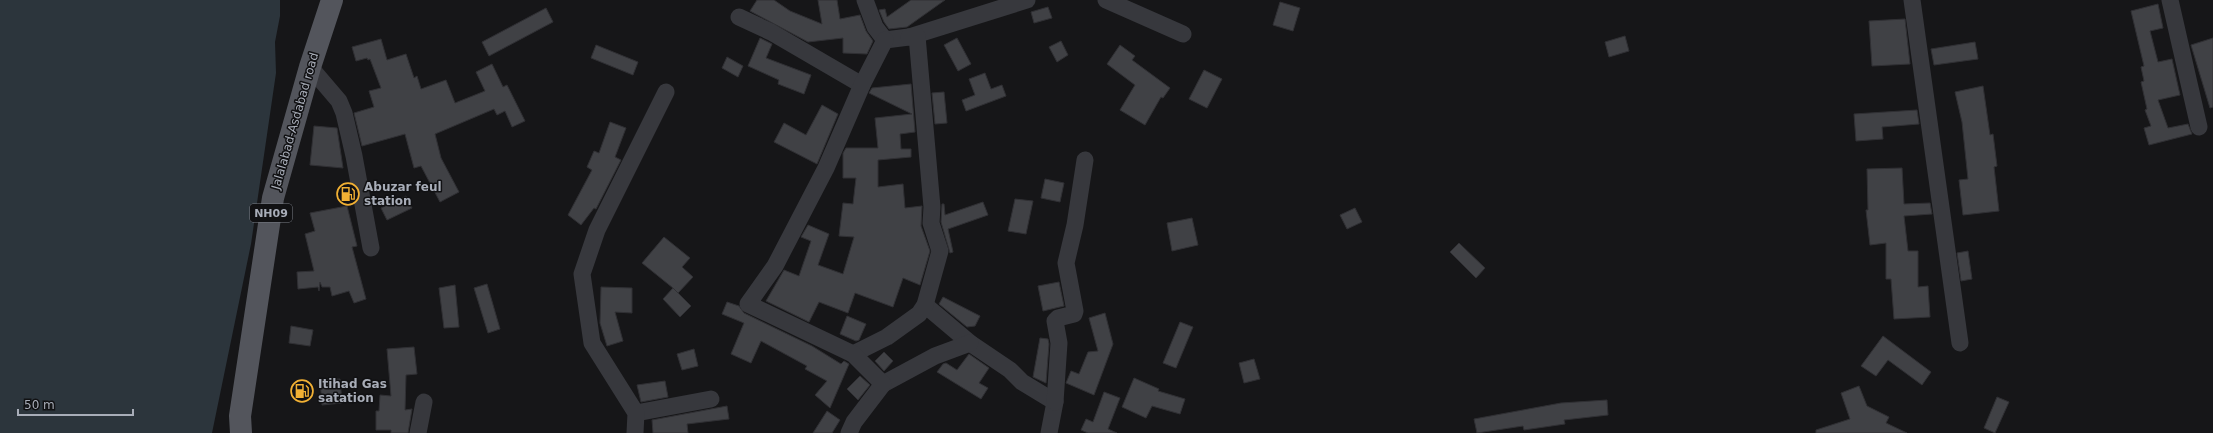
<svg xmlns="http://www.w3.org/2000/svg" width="2213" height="433" viewBox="0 0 2213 433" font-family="'DejaVu Sans',sans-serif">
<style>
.water{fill:#2c353c}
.building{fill:#404145;stroke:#303034}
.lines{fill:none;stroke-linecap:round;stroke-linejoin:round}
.minor{stroke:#37383d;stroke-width:17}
.primary{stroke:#53555c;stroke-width:22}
.labels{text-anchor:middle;stroke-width:3;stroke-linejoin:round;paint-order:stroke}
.shield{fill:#111113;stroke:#7b7e86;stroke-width:1}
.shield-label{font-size:11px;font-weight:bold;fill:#a8adb8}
.street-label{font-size:12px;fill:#a8adb8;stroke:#111113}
.poi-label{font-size:12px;font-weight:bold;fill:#a8adb8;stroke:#111113;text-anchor:start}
</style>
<rect width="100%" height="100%" fill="#161618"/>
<polygon class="water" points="0,0 280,0 280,16 275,42 276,73 251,244 212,433 0,433"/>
<g class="building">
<polygon points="757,0 774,0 790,11 822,24 818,0 837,0 840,19 860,15 866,31 873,41 867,54 843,53 843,38 808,42 750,11"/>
<polygon points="911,0 945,0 907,27 889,29 884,22 879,10 885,9 887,17"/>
<polygon points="1280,2 1300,8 1293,31 1273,25"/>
<polygon points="2158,4 2163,28 2150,31 2158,62 2172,59 2180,95 2158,100 2168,128 2188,124 2192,134 2149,145 2144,128 2151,126 2145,110 2147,109 2141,82 2144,81 2141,67 2144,66 2131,11"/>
<polygon points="1048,7 1052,18 1034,23 1031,12"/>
<polygon points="546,8 553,22 489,56 482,42"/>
<polygon points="1905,19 1910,64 1872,66 1869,21"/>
<polygon points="1625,36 1629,51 1609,57 1605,42"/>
<polygon points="760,38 772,44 766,58 811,75 804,94 778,84 779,80 748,66"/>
<polygon points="957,38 971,64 958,71 944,45"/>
<polygon points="2213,38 2213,107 2210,108 2191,45"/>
<polygon points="381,39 387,60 406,54 414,78 417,76 421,89 446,80 455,103 485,91 476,72 492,64 503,87 507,85 525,121 512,127 505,111 497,115 494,109 435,134 441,158 459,192 440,202 421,166 414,168 405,134 362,146 354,113 374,107 369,91 381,88 370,59 368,60 367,58 356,61 352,47"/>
<polygon points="1061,41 1068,55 1057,62 1049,47"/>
<polygon points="1975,42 1978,59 1934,65 1931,49"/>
<polygon points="596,45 638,62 633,75 591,58"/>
<polygon points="1120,45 1135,56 1132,60 1170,88 1163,98 1161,97 1145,125 1120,110 1135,85 1107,64"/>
<polygon points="727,57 743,66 738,77 722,68"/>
<polygon points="1204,70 1222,79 1207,108 1189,99"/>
<polygon points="985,73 991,89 1002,85 1006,96 966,111 962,100 975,95 969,79"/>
<polygon points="911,84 915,132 900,134 901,149 911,149 911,157 878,160 878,187 903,184 905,208 922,206 921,226 930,251 920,285 903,278 893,307 855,293 848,313 819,302 809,322 766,301 784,270 799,276 811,241 801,237 808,225 829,234 818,265 843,274 854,237 839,236 843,203 853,204 856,178 843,178 843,153 846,148 878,148 875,118 912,114 869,93 872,88"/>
<polygon points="1983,86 1990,135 1993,134 1997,166 1994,167 1999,211 1963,215 1959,180 1968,179 1962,122 1955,92"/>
<polygon points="944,92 947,123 935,124 932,93"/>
<polygon points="822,105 838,114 817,164 774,142 784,123 806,135"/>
<polygon points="1917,110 1919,124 1882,127 1883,139 1856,141 1854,114"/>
<polygon points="610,122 626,128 615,157 621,160 596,209 594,208 581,225 568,215 592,170 587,167 594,151 599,153"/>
<polygon points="314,126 337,128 343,168 310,165"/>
<polygon points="1902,168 1904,204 1930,203 1932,214 1904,216 1908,251 1918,251 1918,287 1928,286 1930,317 1894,319 1891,279 1886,279 1886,243 1870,245 1866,210 1868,210 1867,169"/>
<polygon points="1045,179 1064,183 1060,202 1041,198"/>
<polygon points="406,196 412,208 387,220 381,208"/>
<polygon points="1015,199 1033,201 1026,234 1008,231"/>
<polygon points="983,202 988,215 948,229 953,252 950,253 941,222 942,204 944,204 945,215"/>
<polygon points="347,206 357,246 352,247 366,299 354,303 349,291 332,296 330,287 322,287 320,282 319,291 318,287 298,289 297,272 314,271 305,234 315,231 310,213"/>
<polygon points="1355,208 1362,222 1347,229 1340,215"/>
<polygon points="1192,218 1198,245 1172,251 1167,223"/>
<polygon points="664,237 690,258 682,267 693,277 678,293 673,288 691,306 680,317 663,299 673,288 642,263"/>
<polygon points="1459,243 1485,268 1476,278 1450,252"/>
<polygon points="1968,251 1972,279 1961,281 1957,253"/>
<polygon points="1059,282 1064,306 1043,311 1038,286"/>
<polygon points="487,284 500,329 488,333 474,288"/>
<polygon points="455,285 459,327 444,328 439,288"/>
<polygon points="601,287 632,288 632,313 615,312 623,341 607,346 600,323"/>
<polygon points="943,297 980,316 975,326 967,327 939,304"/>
<polygon points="727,302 739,306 744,313 812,346 841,364 844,361 849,364 830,408 815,395 827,381 805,369 807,366 761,341 751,363 731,354 744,323 722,314"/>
<polygon points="1105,313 1113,344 1094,395 1066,383 1071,371 1079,374 1088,352 1098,351 1089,318"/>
<polygon points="847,316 866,324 859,340 856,341 840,334"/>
<polygon points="1180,322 1193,327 1176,368 1163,363"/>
<polygon points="291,326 313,330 310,346 289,343"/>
<polygon points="1883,336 1931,372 1922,385 1888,360 1876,376 1861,366"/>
<polygon points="1040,338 1048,339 1049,344 1046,383 1033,377"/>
<polygon points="414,347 417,374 406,375 405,410 412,409 408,433 391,433 391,430 376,430 376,411 379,411 380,395 391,396 387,349"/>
<polygon points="694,349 698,366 682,370 677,354"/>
<polygon points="884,352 893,361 884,371 875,361"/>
<polygon points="969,354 989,368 979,383 988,388 981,399 937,372 943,364 946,363 957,370"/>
<polygon points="1254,359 1260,379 1244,383 1239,363"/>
<polygon points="860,376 870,385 858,400 847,389"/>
<polygon points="1134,378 1159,389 1158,391 1185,399 1180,414 1152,406 1146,418 1122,407"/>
<polygon points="340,379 342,403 322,405 320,380"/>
<polygon points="665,381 668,397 641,402 637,385"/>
<polygon points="1859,386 1867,406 1889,417 1886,423 1907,433 1816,433 1816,430 1850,419 1841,393"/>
<polygon points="1104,392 1120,398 1108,429 1117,433 1088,433 1081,430 1086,419 1093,422"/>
<polygon points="1997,397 2009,402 1995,433 1984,428"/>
<polygon points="1607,400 1608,415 1564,420 1565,424 1524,430 1523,426 1477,433 1474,419 1561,403"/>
<polygon points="727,406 729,419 687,424 688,433 653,433 652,420"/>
<polygon points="827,411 840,420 832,433 813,433"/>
</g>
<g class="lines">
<g class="minor">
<polyline points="865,0 875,27 885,40 909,37 1027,0"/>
<polyline points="1106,0 1183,34"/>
<polyline points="1912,0 1960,343"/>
<polyline points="2170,0 2199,127"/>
<polyline points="739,17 771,32 862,85"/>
<polyline points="310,67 339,101 344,113 354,156 371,248"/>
<polyline points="925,305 970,343 1010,370 1022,382 1055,402 1049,433"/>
<polyline points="853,354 887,337 919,314 925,305 940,251 931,223 932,207 917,36 909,37"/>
<polyline points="883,384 935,356 970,343"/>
<polyline points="1055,402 1059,343 1055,321 1058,318 1074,314 1075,311 1066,263 1075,225 1085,160"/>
<polyline points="636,413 711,399"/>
<polyline points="418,433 424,402"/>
<polyline points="635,433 636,413 592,343 582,274 597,230 666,92"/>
<polyline points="849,433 854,422 883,384 853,354 748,304 775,266 826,168 862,85 885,40"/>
</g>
<polyline class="primary" points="241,433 240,416 273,198 310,67 332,0"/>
</g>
<defs>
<g id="fuel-ring" transform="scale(1.15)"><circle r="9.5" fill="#111113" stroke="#f2b134" stroke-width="1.5"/><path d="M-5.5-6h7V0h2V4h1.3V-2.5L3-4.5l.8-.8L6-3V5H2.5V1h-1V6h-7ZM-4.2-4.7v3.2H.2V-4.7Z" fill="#f2b134"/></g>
</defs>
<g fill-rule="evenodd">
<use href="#fuel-ring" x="348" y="194"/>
<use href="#fuel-ring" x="302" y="391"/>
</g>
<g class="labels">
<rect class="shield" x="250" y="204" width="42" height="18" rx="3"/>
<g class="shield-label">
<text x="271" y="217">NH09</text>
</g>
<g class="street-label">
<text transform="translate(295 121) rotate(-74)" y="4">Jalalabad-Asdabad road</text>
</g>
<g class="poi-label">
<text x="364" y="191">Abuzar feul<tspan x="364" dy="14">station</tspan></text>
<text x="318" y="388">Itihad Gas<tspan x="318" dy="14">satation</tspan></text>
</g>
</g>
<path d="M18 409v6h115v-6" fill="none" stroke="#a8adb8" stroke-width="2"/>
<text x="24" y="409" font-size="12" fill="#a8adb8" stroke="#111113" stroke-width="3" paint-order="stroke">50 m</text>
</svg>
